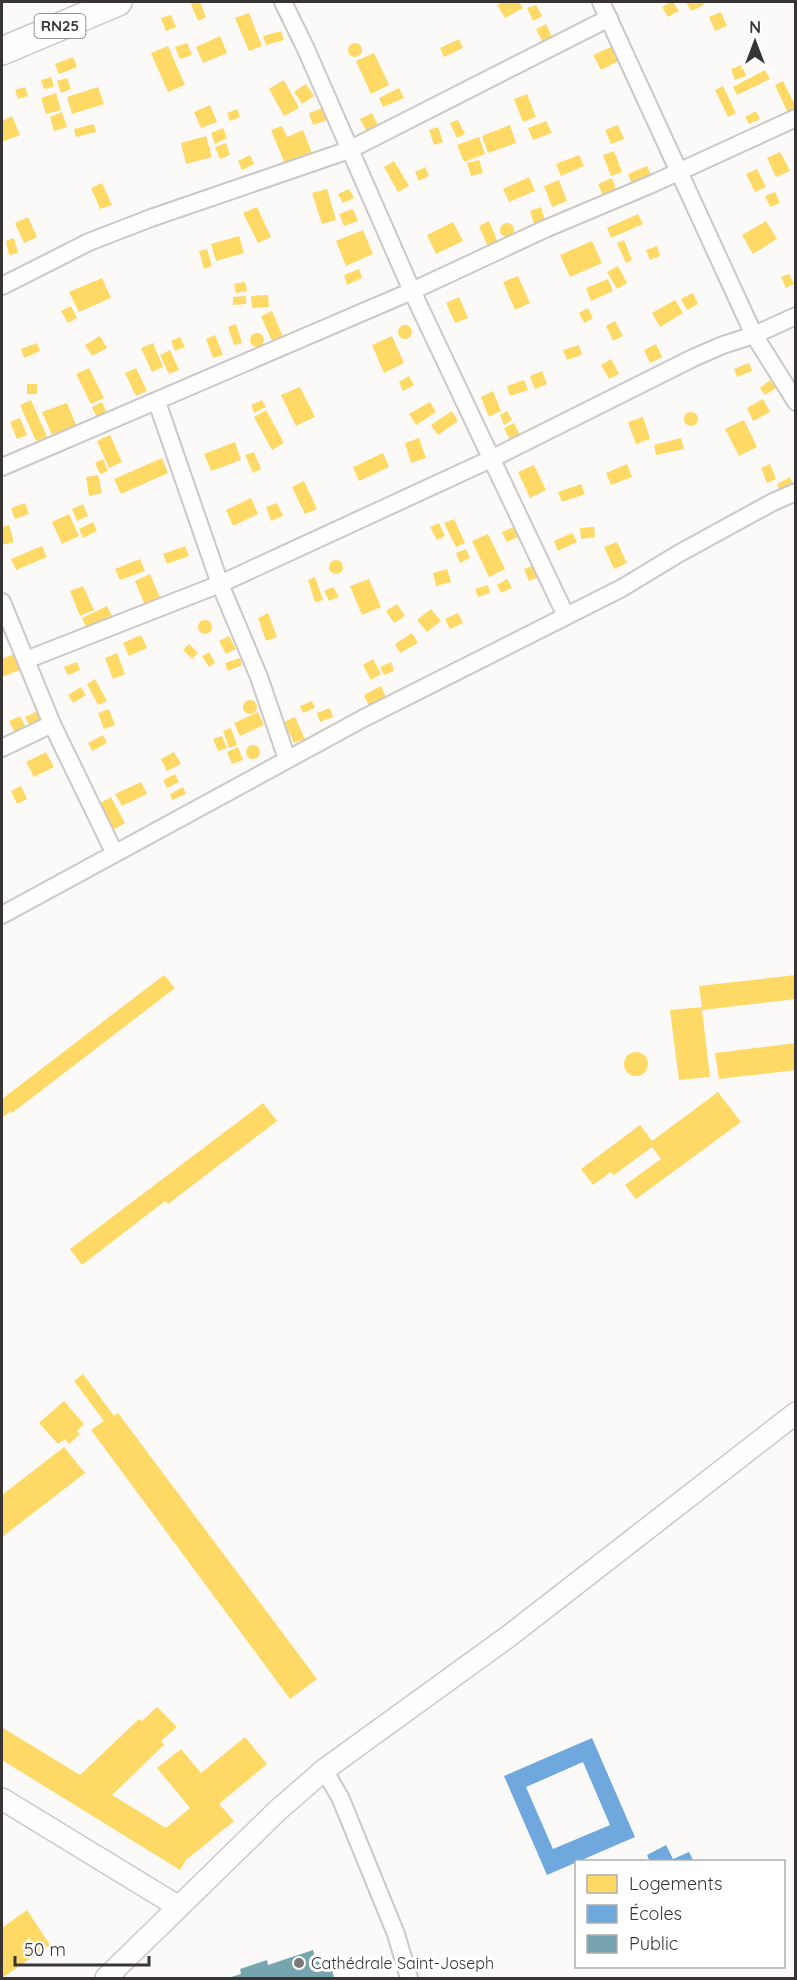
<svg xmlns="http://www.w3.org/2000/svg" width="797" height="1980" viewBox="0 0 797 1980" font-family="Quicksand,sans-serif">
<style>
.homes{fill:#ffd966}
.schools{fill:#6fa8dc;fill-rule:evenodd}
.public{fill:#76a5af}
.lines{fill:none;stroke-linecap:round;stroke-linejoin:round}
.minor-casing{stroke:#cac8c8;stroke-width:20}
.tertiary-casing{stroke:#cac8c8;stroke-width:24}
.primary-casing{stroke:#cac8c8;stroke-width:30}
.minor{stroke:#fffefe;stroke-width:16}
.tertiary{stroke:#fffefe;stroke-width:21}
.primary{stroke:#fffefe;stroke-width:27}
.poi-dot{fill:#7d7979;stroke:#fff;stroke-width:2}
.labels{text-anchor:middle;stroke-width:6;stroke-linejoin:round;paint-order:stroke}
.shield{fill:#fff;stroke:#747171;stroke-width:1.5}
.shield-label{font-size:15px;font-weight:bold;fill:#383434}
.poi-label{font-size:16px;fill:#383434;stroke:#fff;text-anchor:start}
</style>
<rect width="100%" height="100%" fill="#fcfaf9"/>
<g class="homes">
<polygon points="196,2 200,2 206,17 198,21 191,4"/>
<polygon points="503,2 519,2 523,8 505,18 497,5"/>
<polygon points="671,2 673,2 679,11 668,17 662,7"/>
<polygon points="686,2 703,2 704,5 691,11"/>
<polygon points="536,5 542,16 533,21 527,8"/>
<polygon points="721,12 727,26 715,31 709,17"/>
<polygon points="249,13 262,46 249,51 235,18"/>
<polygon points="171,15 176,27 166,31 161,18"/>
<polygon points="546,24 552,37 542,41 536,29"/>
<polygon points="281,31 284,40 266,45 263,36"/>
<polygon points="220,36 227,53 203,63 196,47"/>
<polygon points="459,39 463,48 444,57 440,48"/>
<circle cx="355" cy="50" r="7"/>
<polygon points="187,43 192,55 180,59 175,47"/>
<polygon points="168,46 185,85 168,92 151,53"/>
<polygon points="611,47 619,61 601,70 593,55"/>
<polygon points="374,53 389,85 371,94 356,61"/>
<polygon points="73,57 77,67 59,74 55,64"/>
<polygon points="742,65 746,76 735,80 731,69"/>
<polygon points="765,70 770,79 737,95 733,87"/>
<polygon points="51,77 54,87 44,89 41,80"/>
<polygon points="67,78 71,89 61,93 57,81"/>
<polygon points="284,80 299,108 284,116 269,89"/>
<polygon points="783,81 796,107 796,112 789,115 775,85"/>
<polygon points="306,84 314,96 302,104 294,92"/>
<polygon points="723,86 736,113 728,117 715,90"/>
<polygon points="25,87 28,96 18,99 15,90"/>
<polygon points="98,87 104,104 72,114 67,97"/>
<polygon points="399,88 404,98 383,107 379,98"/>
<polygon points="56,93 61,110 46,114 41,98"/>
<polygon points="527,94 536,117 523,122 514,99"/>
<polygon points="210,105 217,122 201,128 194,112"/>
<polygon points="323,108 327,120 313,125 309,113"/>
<polygon points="237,109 240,117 230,121 227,113"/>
<polygon points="756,111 760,119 749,124 745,117"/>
<polygon points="62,112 67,127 54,131 50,117"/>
<polygon points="372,113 381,131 370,137 360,119"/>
<polygon points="12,116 20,135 2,142 2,121"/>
<polygon points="458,120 465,134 457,138 450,123"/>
<polygon points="546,121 552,133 533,140 528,128"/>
<polygon points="94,124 96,132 76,137 74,129"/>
<polygon points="510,125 516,143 488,153 482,136"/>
<polygon points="618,125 624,139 611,144 605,130"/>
<polygon points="282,126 287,137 303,130 312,153 285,164 271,130"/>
<polygon points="438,127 443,142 434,145 429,130"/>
<polygon points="223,128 227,138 215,144 211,133"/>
<polygon points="206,136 212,157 186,164 181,143"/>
<polygon points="479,137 485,154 464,162 457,145"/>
<polygon points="226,143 230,155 220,159 215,147"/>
<polygon points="614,151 622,172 611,176 603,155"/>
<polygon points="780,152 790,171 776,177 767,158"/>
<polygon points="250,155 254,164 242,170 238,161"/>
<polygon points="579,155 584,166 561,176 556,164"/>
<polygon points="479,160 483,173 471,176 467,163"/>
<polygon points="394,161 409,186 398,192 384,167"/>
<polygon points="647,166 653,179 633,187 628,174"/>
<polygon points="425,167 429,176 419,181 415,172"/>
<polygon points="757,169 766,187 755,192 746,174"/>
<polygon points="529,177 535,191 509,202 503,189"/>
<polygon points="612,178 617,192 604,198 598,184"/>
<polygon points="559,180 567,201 552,207 544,186"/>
<polygon points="102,183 112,205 100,209 91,188"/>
<polygon points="327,189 336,220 322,224 312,193"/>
<polygon points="349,189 354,198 343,203 338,194"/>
<polygon points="775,192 780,203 770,207 765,196"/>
<polygon points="257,207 271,237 258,243 243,213"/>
<polygon points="541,207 545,220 534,224 530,211"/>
<polygon points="353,209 358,221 344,226 339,214"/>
<polygon points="638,214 643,224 611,238 607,228"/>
<polygon points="28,217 37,237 24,243 15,223"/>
<polygon points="489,221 499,245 489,249 479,226"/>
<polygon points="766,221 777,239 753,254 742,235"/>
<polygon points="453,222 463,241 436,254 427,235"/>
<circle cx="507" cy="230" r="7"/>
<polygon points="363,230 373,254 346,266 336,241"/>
<polygon points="239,236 244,253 216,261 211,244"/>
<polygon points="14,238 18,253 9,255 6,241"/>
<polygon points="624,240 632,260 626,263 617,243"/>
<polygon points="592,241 602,263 570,277 560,255"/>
<polygon points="657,246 660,256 650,260 646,250"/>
<polygon points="207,249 212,266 204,269 199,251"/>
<polygon points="618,266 627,283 617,289 607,272"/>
<polygon points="359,269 362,278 347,285 344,275"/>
<polygon points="789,274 794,284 786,288 781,277"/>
<polygon points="518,276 530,303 515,310 503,282"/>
<polygon points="102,278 111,298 79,312 69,292"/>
<polygon points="608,279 613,291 591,301 586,288"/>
<polygon points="245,282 247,291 236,293 234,284"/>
<polygon points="693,293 698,304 687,310 681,299"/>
<polygon points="268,295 269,307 252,308 251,296"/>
<polygon points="246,296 246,304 233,305 233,297"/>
<polygon points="459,297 468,318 455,323 446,303"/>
<polygon points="675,300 683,313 660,327 652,313"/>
<polygon points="71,306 77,318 68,323 61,311"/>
<polygon points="588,308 593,318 584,323 579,313"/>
<polygon points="272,311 283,337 272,341 261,316"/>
<polygon points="615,321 623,336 613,341 606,326"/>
<polygon points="236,324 242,343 234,345 228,327"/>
<circle cx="405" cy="332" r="7"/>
<circle cx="257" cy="340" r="7"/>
<polygon points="215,335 223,355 213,358 206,339"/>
<polygon points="100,336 107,348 92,356 85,345"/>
<polygon points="392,336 404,363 384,373 372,345"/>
<polygon points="180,337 185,347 175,351 171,341"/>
<polygon points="37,343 40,351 24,358 21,349"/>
<polygon points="153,343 163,367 152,372 141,348"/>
<polygon points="656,344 662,357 650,363 644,350"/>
<polygon points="579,345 582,355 567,360 563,350"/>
<polygon points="170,350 179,370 169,374 160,355"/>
<polygon points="611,359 619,374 609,379 601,365"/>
<polygon points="749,363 752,371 737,377 734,369"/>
<polygon points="89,368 104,398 91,404 76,374"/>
<polygon points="136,368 147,391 136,396 125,373"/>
<polygon points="542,371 547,384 535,389 530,376"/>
<polygon points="409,376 414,385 403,391 399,382"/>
<polygon points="524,380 528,390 510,396 507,386"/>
<polygon points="770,380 776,388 765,395 760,388"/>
<rect x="27" y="384" width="10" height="10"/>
<polygon points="300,387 315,417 296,426 281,395"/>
<polygon points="493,391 501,411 489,417 481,397"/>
<polygon points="763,399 770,412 753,421 747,408"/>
<polygon points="31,400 47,437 36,441 20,405"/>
<polygon points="262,400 266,407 254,413 251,405"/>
<polygon points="102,402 108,415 98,420 92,407"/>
<polygon points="430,402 436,412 416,425 409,414"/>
<polygon points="67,403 76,425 52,435 42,412"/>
<polygon points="266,410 284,443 272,450 254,417"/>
<polygon points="452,411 458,421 438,435 431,425"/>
<polygon points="507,411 512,420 504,425 500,415"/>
<circle cx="691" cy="419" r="7"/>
<polygon points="643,417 650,439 636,444 628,422"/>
<polygon points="20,418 27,435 17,439 10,422"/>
<polygon points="744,420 757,447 739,456 725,429"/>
<polygon points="514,423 520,435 510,440 504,428"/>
<polygon points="110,435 122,462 109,468 97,441"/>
<polygon points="419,438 426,458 411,463 405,443"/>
<polygon points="681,438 684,449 656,455 654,445"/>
<polygon points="235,442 241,460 211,471 204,454"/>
<polygon points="254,452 261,469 253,473 245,455"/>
<polygon points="383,453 389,467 359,481 353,467"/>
<polygon points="162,458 168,473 121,494 114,479"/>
<polygon points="103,459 108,471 100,474 95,463"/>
<polygon points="627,464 632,477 611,485 606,473"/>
<polygon points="770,464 776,479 767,483 761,468"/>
<polygon points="534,465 546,490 530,498 518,472"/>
<polygon points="98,475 102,493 89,496 86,477"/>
<polygon points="790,477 794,486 780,492 777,484"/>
<polygon points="304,481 317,509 305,514 292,487"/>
<polygon points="581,484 585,494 562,502 558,492"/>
<polygon points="251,498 258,514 233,526 226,510"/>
<polygon points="25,503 29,514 15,519 11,508"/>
<polygon points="277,503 283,516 271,521 266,507"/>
<polygon points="83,504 88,516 77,521 72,509"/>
<polygon points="69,514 79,536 62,544 52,522"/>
<polygon points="454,519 465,543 456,547 444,523"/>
<polygon points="93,522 97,531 83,538 79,529"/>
<polygon points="439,523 445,536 437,540 430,527"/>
<polygon points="9,525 14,542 2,545 2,527"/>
<polygon points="514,527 518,537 507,542 502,532"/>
<polygon points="594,527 595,537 581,539 580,528"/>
<polygon points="572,533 577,542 558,551 554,541"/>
<polygon points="488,534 505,569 489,577 472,541"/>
<polygon points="617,542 627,563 614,569 604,547"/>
<polygon points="42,546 47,557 16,570 11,559"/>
<polygon points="185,546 189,556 167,564 163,554"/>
<polygon points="466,549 470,558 460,563 456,553"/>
<polygon points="140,559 145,571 120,580 115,569"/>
<circle cx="336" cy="567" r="7"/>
<polygon points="535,565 539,577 529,581 524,569"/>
<polygon points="447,569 451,582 436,586 433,573"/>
<polygon points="150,574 160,598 145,605 135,581"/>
<polygon points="315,577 323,600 315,602 308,580"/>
<polygon points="369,579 381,607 362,615 350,586"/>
<polygon points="507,579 512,588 501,593 497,585"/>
<polygon points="488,585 490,593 478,597 475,589"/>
<polygon points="83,586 94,610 80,616 70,591"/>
<polygon points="333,587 339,597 329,601 324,591"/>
<polygon points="397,604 405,616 394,623 386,611"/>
<polygon points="107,606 113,618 87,630 82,618"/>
<polygon points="431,609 441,621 427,632 417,620"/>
<polygon points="268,613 277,637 266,641 258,618"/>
<polygon points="458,613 463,623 450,629 445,619"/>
<circle cx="205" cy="627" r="7"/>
<polygon points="412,633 418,643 400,653 395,644"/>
<polygon points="141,635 147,648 129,656 123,643"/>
<polygon points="229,636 236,649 226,654 219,641"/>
<polygon points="189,644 198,653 192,659 183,650"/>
<polygon points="209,652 215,663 209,667 202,656"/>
<polygon points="117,653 125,674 113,679 105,658"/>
<polygon points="14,654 20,670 2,677 2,659"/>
<polygon points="240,658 242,665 228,671 225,663"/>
<polygon points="373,659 381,674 371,680 363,665"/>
<polygon points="77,662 80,670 68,675 64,667"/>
<polygon points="391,662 394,671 384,675 380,667"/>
<polygon points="95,679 107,701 98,705 87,684"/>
<polygon points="381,686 386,697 369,706 364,695"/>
<polygon points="81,687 86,695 73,703 68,695"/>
<circle cx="250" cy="707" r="7"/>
<polygon points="312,701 315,708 303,713 300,706"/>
<polygon points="330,708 333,717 320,722 317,713"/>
<polygon points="42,709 47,721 31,729 25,717"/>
<polygon points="109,709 115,725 104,729 98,713"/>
<polygon points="258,712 264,725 240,736 234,723"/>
<polygon points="20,716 27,730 16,735 9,721"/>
<polygon points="295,717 305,739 294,743 284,722"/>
<polygon points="231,728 237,745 229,748 223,731"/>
<polygon points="103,735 107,743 92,751 88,743"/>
<polygon points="222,736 227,748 218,751 213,739"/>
<circle cx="253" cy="752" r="7"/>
<polygon points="238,747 243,760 232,764 227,752"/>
<polygon points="46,752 54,767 34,777 26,762"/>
<polygon points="174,752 181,764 167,771 161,759"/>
<polygon points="175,774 179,782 167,788 163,780"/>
<polygon points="141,782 147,794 122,806 115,794"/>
<polygon points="21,786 27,799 17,804 11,791"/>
<polygon points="183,787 186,794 172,800 170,794"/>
<polygon points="111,797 125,823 111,831 97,805"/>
<polygon points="164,975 175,988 12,1113 11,1111 2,1118 2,1099"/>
<polygon points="796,975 796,999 702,1010 710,1077 679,1080 670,1010 702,1007 699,986"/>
<polygon points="796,1043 796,1070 719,1079 715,1053"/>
<circle cx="636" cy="1064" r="12"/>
<polygon points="718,1092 741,1122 636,1199 625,1185 661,1159 652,1147 614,1175 611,1172 593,1185 581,1169 640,1125 652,1141"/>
<polygon points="263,1103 277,1121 168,1204 165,1201 82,1265 70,1249"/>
<polygon points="83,1374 114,1416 118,1413 317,1679 290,1699 91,1430 104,1421 74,1381"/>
<polygon points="64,1401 84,1424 77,1431 80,1434 69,1444 65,1439 58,1444 39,1423"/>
<polygon points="64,1447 85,1473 2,1537 2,1495"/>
<polygon points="157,1707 177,1727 161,1741 164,1745 112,1795 166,1828 190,1808 157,1768 181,1749 201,1773 245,1737 267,1764 219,1804 234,1821 186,1860 180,1870 2,1760 2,1731 3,1728 80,1775 139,1719 142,1721"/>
<polygon points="27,1910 50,1945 2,1978 2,1928"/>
</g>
<g class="schools">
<path d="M592,1738L635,1837L547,1875L504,1776ZM583,1762L610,1825L553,1849L526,1787Z"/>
<polygon points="666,1845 673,1859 689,1852 694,1862 650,1862 647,1855"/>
</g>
<polygon class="public" points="313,1950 316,1961 331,1965 334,1978 228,1978 241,1974 240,1969 267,1960 268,1965"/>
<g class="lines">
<g class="minor-casing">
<g id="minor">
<polyline points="283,2 305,47 412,291 566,616"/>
<polyline points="601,2 754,335 796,402"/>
<polyline points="2,286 89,242 151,218 349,150 609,18"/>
<polyline points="157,402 220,584 259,677 287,759"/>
<polyline points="2,467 412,291 545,229 652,184 796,118"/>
<polyline points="2,602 52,724 114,852"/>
<polyline points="26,660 220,584 491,459 693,358 723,345 754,335 796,316"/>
<polyline points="2,748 52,724"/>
<polyline points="2,915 364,718 622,588 678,554 773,502 796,492"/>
<polyline points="324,1770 340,1797 396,1934 409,1978"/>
</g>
</g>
<g class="tertiary-casing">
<g id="tertiary">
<polyline points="2,1799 179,1907"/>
<polyline points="106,1978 277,1811 324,1770 509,1636 796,1413"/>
</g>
</g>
<g class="primary-casing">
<polyline id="primary" points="2,51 118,2"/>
</g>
<use href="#minor" class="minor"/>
<use href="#tertiary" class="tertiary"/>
<use href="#primary" class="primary"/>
</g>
<circle class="poi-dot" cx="299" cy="1963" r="6"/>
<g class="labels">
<rect class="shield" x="34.5" y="14" width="51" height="24" rx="4.5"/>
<g class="shield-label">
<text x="60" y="31">RN25</text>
</g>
<g class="poi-label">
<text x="311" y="1969">Cathédrale Saint-Joseph</text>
</g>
</g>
<rect width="797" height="1980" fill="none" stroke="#383434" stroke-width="6"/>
<rect x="575" y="1860" width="210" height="108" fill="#ffffff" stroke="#afaeae" stroke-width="1.5"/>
<rect x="587" y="1875" width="30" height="18" fill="#ffd966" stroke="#afaeae" stroke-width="1.5"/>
<text x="629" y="1890" font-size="18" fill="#383434">Logements</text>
<rect x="587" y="1905" width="30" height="18" fill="#6fa8dc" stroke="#afaeae" stroke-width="1.5"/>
<text x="629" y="1920" font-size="18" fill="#383434">Écoles</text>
<rect x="587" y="1935" width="30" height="18" fill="#76a5af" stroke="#afaeae" stroke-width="1.5"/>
<text x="629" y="1950" font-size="18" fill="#383434">Public</text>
<g transform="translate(755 42)" stroke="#ffffff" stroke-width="4.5" paint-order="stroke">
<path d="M0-4.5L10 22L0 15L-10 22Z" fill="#383434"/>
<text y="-9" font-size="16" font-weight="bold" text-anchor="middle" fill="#383434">N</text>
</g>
<path d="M15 1956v9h134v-9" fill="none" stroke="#383434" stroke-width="3"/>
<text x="24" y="1956" font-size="18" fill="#383434" stroke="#ffffff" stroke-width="4.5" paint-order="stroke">50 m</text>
</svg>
